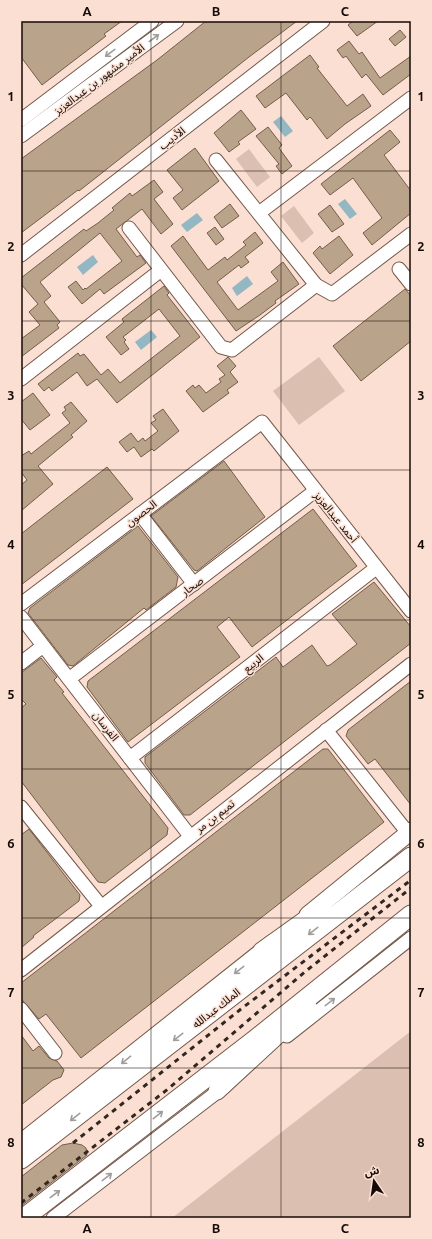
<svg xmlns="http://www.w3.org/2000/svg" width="432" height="1239" viewBox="0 0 432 1239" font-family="Ubuntu,'Noto Sans Arabic',sans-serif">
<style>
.green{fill:#dbc0b2}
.water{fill:#93b7c3}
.building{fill:#baa38b;stroke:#745e48}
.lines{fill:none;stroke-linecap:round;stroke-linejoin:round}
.minor-casing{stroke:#74584a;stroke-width:15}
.major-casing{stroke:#74584a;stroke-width:19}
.highway-casing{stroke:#74584a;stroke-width:21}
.minor{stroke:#fff;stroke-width:13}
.major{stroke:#fff;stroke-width:17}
.highway{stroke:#fff;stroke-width:19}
.rail{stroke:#322620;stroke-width:3;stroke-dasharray:5 5;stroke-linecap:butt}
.oneway{stroke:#a19d9b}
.grid{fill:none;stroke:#150b06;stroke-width:1;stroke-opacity:0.55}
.labels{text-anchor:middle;stroke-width:3;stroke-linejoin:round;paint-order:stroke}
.street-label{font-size:11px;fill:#150b06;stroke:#fadfd2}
.neatline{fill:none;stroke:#150b06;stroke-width:1.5}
.grid-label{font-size:13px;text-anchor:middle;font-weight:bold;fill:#150b06}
</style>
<rect width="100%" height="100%" fill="#fadfd2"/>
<g class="green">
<polygon points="249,149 270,177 257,187 236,159"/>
<polygon points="294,206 314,233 302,243 281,216"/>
<polygon points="319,357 345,391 299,425 273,391"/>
<polygon points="411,1031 411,1218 172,1218"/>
</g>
<g class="water">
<polygon points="281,116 293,131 285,137 273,122"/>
<polygon points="345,199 357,214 350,219 338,204"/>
<polygon points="197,213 203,220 187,232 181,225"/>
<polygon points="93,255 98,262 83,275 77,267"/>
<polygon points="247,276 253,284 237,296 232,288"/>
<polygon points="151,330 157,337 141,350 135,342"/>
</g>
<g class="building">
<polygon points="21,21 122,21 104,34 106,36 42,85 21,57"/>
<polygon points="206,21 297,21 249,57 79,191 78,190 21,233 21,159 157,60"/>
<polygon points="353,21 378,21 357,36 348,25"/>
<polygon points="400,30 406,37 395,46 389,39"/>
<polygon points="349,41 359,54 362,52 380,78 411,56 411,74 383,95 366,74 362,78 346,56 343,58 337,50"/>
<polygon points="310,55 319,67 317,68 347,106 363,94 371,106 345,124 327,139 312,119 310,117 307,120 286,93 265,108 256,96"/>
<polygon points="241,110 256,129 238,142 240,144 229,152 214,133"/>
<polygon points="268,127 282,145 279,148 292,166 282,174 276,166 279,164 256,136"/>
<polygon points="390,130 400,142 384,155 411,191 411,213 372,245 363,233 382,218 353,178 330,195 321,184"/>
<polygon points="195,148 219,181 182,210 173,198 183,190 167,170"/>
<polygon points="154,180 163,192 154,199 173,224 161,234 142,209 116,229 137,257 140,255 146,263 104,294 100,289 82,304 68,287 76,281 83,290 85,288 86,289 122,261 100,233 40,282 51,296 44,302 60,322 57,325 59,328 21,357 21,339 40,325 29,312 38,304 21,284 21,278 84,229 86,231 98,223 114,210 112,208 130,193 132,196"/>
<polygon points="230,204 239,216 222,228 214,217"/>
<polygon points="330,205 344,224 332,232 318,214"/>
<polygon points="215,227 224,239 216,245 207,233"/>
<polygon points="255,232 263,243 245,257 249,262 241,268 239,265 217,282 238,310 278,281 271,272 283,262 299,284 275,301 276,303 260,315 236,331 171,246 183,236 208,270 225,257 227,260 246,245 243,242"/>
<polygon points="339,236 353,255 330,274 313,253 320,246 322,249"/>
<polygon points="164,286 169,293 167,295 200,337 117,403 97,379 87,386 77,372 52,391 49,387 44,391 38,384 78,353 80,356 84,354 101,375 108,369 120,383 180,336 159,309 123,337 126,340 124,342 129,349 121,355 106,337 124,322 122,319"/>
<polygon points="405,289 411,296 411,341 361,381 333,346"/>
<polygon points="228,357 236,366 230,372 238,382 227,390 229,393 203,412 186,391 193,385 195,388 199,385 206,393 221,382 219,379 225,375 217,366"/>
<polygon points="33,393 50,415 30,430 21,419 21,402"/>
<polygon points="71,402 87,421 71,435 73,437 38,466 53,484 21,511 21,485 27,480 21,472 21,456 29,451 31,454 70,423 62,413 66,410 64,407"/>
<polygon points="163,409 179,431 154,451 152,449 141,457 134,447 127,452 119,442 131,433 138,442 143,438 145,441 158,431 151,423 156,420 153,416"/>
<polygon points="224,461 265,517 197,571 194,570 151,516"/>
<polygon points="107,467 133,499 21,585 21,534"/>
<polygon points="313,509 357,566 252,647 229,617 217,627 240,657 128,742 87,687 88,681"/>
<polygon points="138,526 178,577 176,587 146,610 144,608 73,666 68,665 28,613 30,608"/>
<polygon points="374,582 411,627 411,643 190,815 184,815 145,763 145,757 276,657 283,667 312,645 327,666 330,665 357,644 332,614"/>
<polygon points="41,658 57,677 54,680 64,692 62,693 168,828 167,835 105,883 98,882 21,781 21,708 26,704 21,699 21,673"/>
<polygon points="411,681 411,805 375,759 368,764 346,736 348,730"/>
<polygon points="323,749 328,749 384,822 81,1058 46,1014 39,1019 23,1001 21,998 21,983"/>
<polygon points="29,829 80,895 79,901 33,936 34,937 21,948 21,835"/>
<polygon points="21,1035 33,1051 39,1046 49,1058 57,1061 64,1070 61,1077 53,1080 21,1105"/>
<polygon points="73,1143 82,1145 86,1148 87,1155 21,1206 21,1177 62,1145"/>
</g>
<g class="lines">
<g class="minor-casing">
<g id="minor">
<polyline points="21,120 152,21"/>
<polyline points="21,136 177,21"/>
<polyline points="216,160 316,285 332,294 411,234"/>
<polyline points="259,213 411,98"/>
<polyline points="129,228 221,347 232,350 316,285"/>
<polyline points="21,255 323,21"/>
<polyline points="399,269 411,284"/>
<polyline points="21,379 161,270"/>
<polyline points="140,514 194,584"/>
<polyline points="21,604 262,422 411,611"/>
<polyline points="21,617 190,836"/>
<polyline points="21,663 43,646"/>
<polyline points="69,679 315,491"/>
<polyline points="326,730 408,833"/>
<polyline points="130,758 376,568"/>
<polyline points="21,807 101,906"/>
<polyline points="21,970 411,664"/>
<polyline points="21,1009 55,1053"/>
<polyline points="287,1036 411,938"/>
<polyline points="53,1218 225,1086"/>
</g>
</g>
<g class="major-casing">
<g id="major">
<polyline points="308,915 411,831"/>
<polyline points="217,1091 308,1007"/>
<polyline points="21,1143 273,943"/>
</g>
</g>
<g class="highway-casing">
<g id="highway">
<polyline points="262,952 322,909"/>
<polyline points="21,1159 411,857"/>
<polyline points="24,1218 256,1039 411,915"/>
</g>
</g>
<use href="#minor" class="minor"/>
<use href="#major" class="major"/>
<use href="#highway" class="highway"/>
<g class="rail">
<polyline points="73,1143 241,1009 411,880"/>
<polyline points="21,1203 168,1089 306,971 411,888"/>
</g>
</g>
<defs><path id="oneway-shaft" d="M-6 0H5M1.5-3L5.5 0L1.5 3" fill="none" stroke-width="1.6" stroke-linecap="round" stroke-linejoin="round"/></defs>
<g class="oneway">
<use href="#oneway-shaft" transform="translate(154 38) rotate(-37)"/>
<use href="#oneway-shaft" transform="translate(110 53) rotate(143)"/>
<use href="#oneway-shaft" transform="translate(313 931) rotate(142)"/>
<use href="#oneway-shaft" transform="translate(239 970) rotate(142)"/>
<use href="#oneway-shaft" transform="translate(330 1002) rotate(-38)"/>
<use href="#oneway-shaft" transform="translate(178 1037) rotate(142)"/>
<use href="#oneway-shaft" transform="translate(126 1060) rotate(141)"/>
<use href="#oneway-shaft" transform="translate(158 1115) rotate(-38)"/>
<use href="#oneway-shaft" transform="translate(75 1117) rotate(142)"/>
<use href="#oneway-shaft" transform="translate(107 1177) rotate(-38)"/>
<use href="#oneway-shaft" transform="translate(55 1194) rotate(-37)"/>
</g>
<path class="grid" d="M151,21V1218M281,21V1218M21,171H411M21,321H411M21,470H411M21,620H411M21,769H411M21,918H411M21,1068H411"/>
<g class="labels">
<g class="street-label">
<text transform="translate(99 79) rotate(-37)" y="4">الأمير مشهور بن عبدالعزيز</text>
<text transform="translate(172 138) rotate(-38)" y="4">الأديب</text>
<text transform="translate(141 513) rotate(-37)" y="4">الحصون</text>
<text transform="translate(336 517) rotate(51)" y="4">أحمد عبدالعزيز</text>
<text transform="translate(192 586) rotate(-37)" y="4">صحار</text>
<text transform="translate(253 663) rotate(-38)" y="4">الربيع</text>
<text transform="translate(106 726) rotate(52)" y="4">الفرسان</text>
<text transform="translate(215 816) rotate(-38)" y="4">تميم بن مر</text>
<text transform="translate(216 1008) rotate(-38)" y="4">الملك عبدالله</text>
</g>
</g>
<rect width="432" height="1239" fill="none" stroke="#fadfd2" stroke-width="44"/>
<g transform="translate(374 1181) rotate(347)" stroke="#fadfd2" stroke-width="3" paint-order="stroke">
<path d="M0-3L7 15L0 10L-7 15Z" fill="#150b06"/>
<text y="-6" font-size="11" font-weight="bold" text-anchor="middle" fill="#150b06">ش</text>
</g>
<rect x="22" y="22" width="388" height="1195" class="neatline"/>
<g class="grid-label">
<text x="87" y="16">A</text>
<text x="216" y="16">B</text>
<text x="345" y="16">C</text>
<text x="11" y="101">1</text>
<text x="421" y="101">1</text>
<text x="11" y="251">2</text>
<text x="421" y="251">2</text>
<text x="11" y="400">3</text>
<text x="421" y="400">3</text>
<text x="11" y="549">4</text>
<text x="421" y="549">4</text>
<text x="11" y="699">5</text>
<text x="421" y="699">5</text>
<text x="11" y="848">6</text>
<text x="421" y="848">6</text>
<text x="11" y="997">7</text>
<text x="421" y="997">7</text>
<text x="11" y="1147">8</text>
<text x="421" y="1147">8</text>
<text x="87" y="1233">A</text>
<text x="216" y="1233">B</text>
<text x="345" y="1233">C</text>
</g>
</svg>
